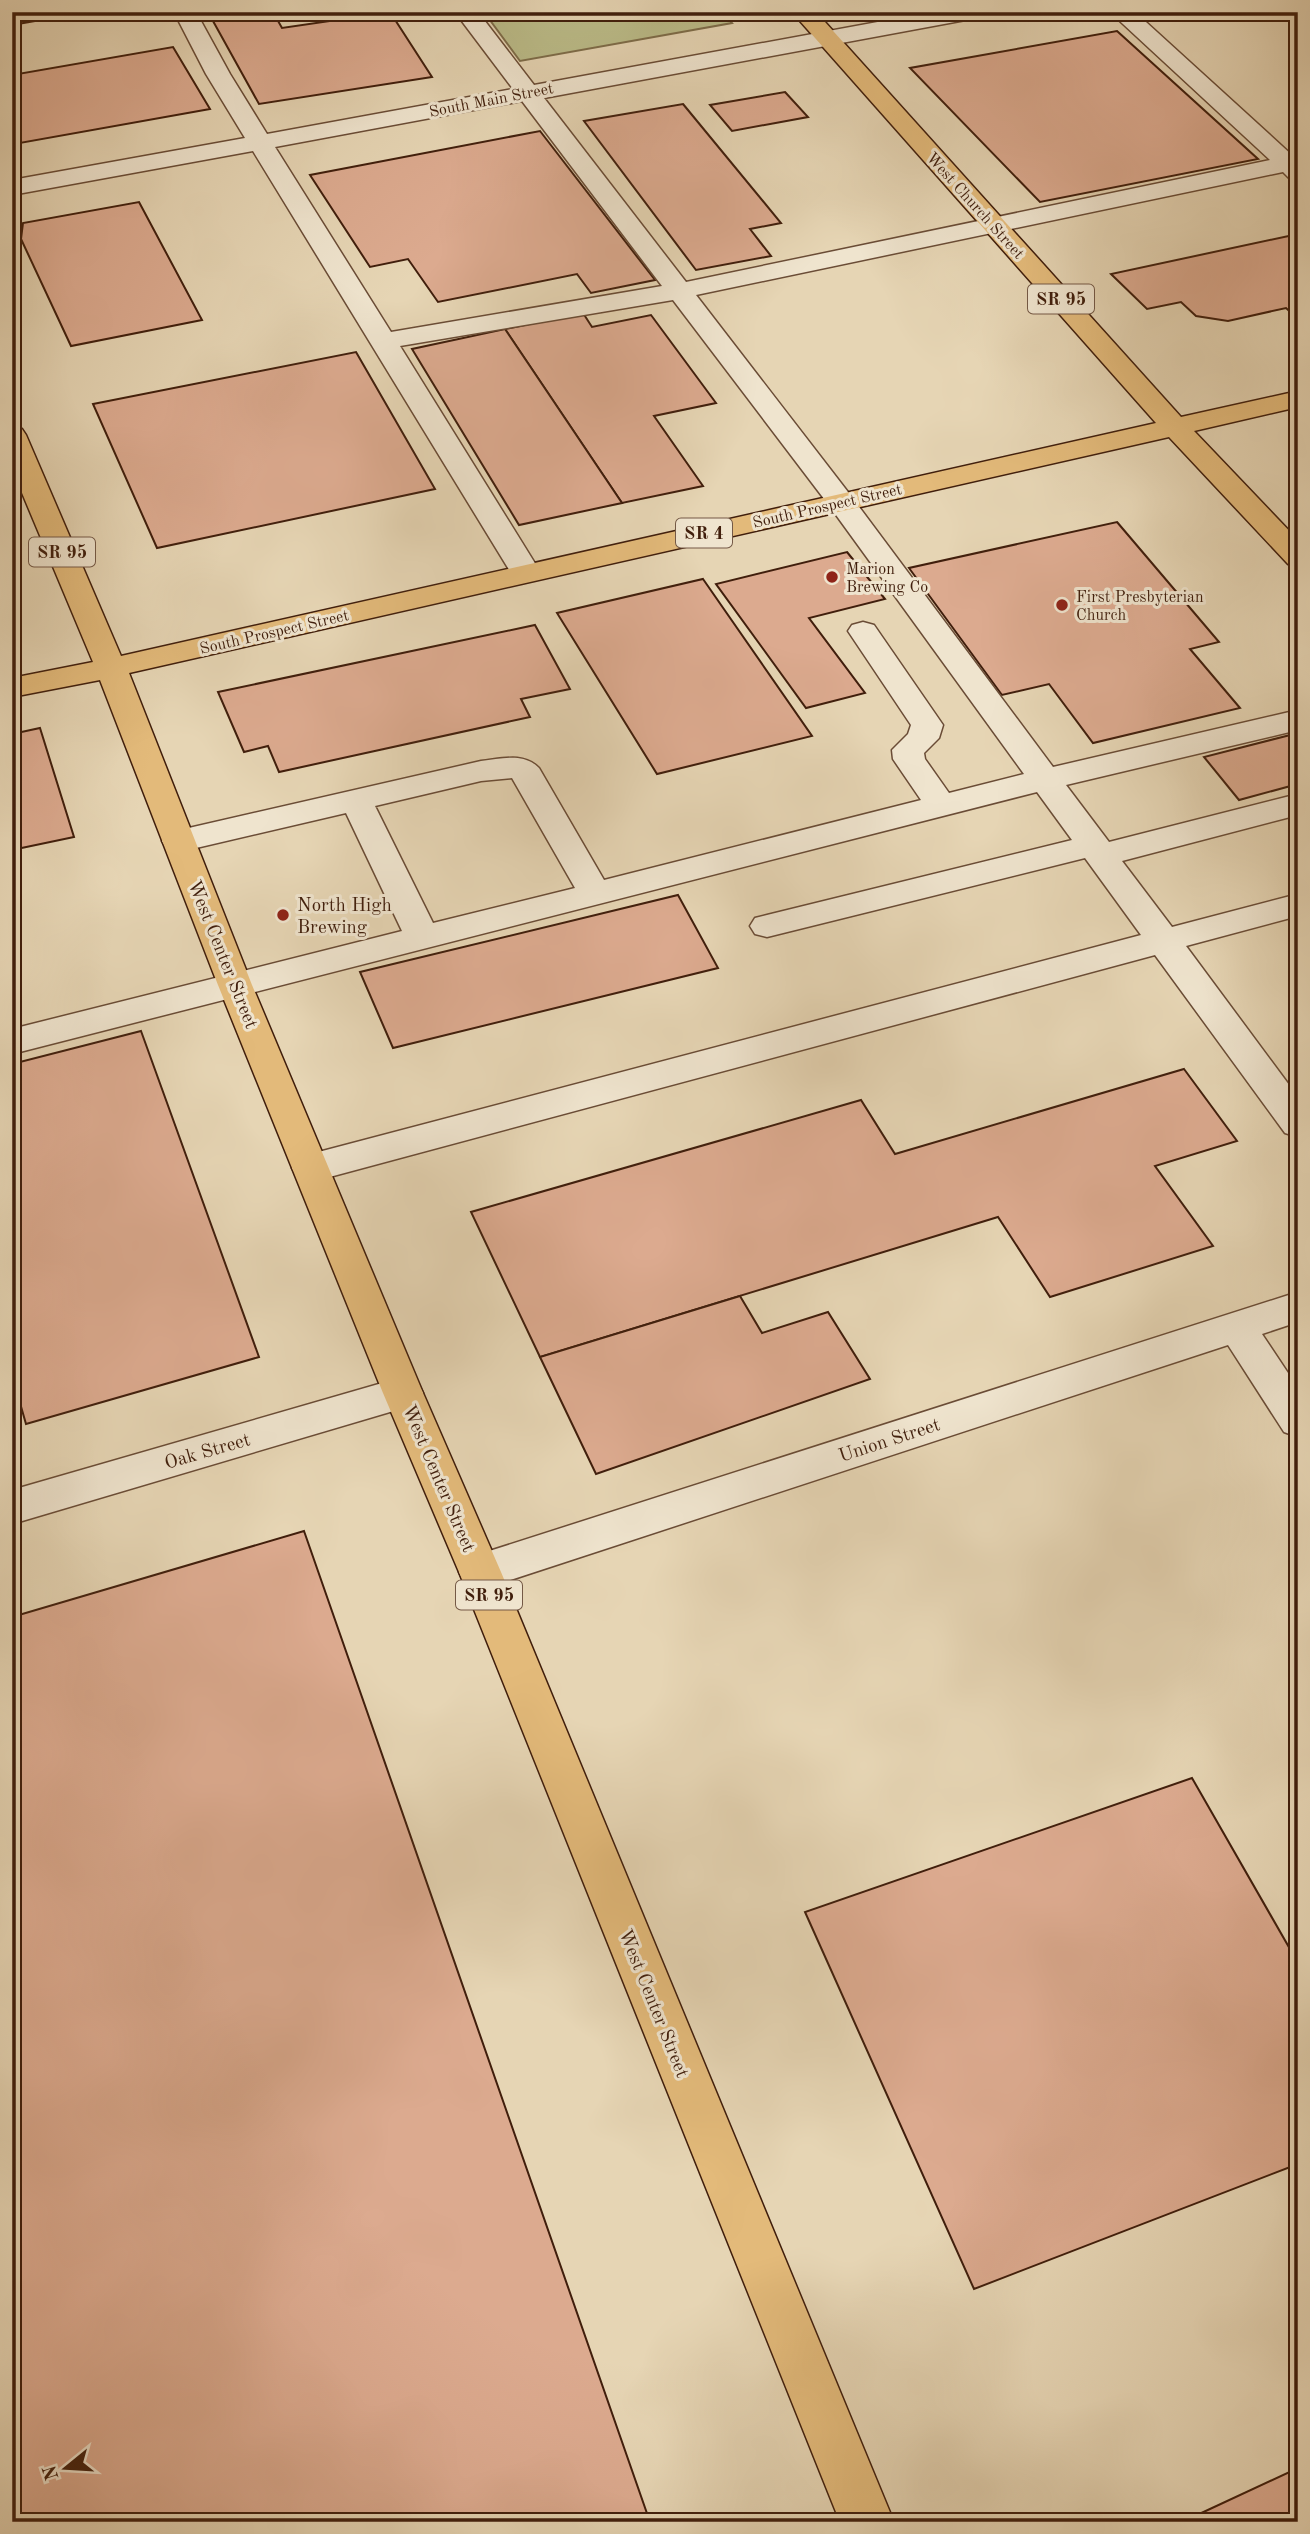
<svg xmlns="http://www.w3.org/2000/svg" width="1310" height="2534" viewBox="0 0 1310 2534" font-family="'Old Standard TT',serif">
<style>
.green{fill:#bbbc89;stroke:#7e6d4a;stroke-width:2}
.building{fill:#dcaa8f;stroke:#401e0c;stroke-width:2}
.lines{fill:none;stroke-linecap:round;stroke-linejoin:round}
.minor-casing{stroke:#6a4c36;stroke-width:3}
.major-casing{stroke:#401e0c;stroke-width:3}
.minor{fill:#efe4ce;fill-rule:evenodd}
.major{fill:#e3ba7a;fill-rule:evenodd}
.poi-dot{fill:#8f2418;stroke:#efe4ce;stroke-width:2.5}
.labels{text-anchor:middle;stroke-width:6;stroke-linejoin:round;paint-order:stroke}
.far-street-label{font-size:16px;fill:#401e0c;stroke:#efe4ce}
.far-poi-label{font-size:16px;fill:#401e0c;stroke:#efe4ce;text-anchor:start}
.shield{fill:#efe4ce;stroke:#745946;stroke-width:2}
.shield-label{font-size:18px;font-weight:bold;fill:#401e0c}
.poi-label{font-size:19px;fill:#401e0c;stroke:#efe4ce;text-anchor:start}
.street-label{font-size:19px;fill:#401e0c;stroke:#efe4ce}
</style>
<rect width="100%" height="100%" fill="#e6d5b4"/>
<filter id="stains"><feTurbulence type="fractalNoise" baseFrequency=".00286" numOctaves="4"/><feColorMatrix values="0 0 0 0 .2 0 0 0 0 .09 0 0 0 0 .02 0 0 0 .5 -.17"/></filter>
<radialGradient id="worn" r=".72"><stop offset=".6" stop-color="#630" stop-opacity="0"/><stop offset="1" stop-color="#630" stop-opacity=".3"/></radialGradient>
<polygon class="green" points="484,12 722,12 732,23 520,61"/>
<g class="building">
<polygon points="12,12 79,12 80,13 12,25"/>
<polygon points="208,12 273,12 282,28 330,21 325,12 390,12 432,77 259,104"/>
<polygon points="1117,31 1258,159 1040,202 910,68"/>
<polygon points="173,47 210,109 20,143 12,128 12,75"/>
<polygon points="785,92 808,117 732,131 710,105"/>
<polygon points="683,104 781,223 750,229 771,256 696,270 584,121"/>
<polygon points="540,131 655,280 591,293 577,274 438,302 408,259 370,267 310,175"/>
<polygon points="139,202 202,320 71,346 21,239 23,223"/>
<polygon points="1298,234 1298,319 1286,308 1228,321 1196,316 1181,302 1147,309 1111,274"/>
<polygon points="583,313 592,327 651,315 716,403 654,416 703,486 622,503 505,329"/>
<polygon points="505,329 622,503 519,525 412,349"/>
<polygon points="356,352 435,489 157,548 93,404"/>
<polygon points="1117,522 1219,642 1190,649 1240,708 1093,743 1049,684 1002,695 909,568"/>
<polygon points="847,552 885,599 809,618 865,693 806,708 716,584"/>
<polygon points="703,579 812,736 657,774 557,613"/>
<polygon points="535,625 570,689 521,699 530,717 279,772 268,746 244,752 218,692"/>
<polygon points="40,728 74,837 12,850 12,734"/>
<polygon points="1298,733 1298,784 1239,800 1204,757"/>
<polygon points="678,895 718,968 393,1048 360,972"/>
<polygon points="141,1031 259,1357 26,1424 12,1375 12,1064"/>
<polygon points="1184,1069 1237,1141 1155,1166 1213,1246 1050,1297 998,1217 540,1357 471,1212 861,1100 895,1154"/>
<polygon points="740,1296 762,1333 828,1312 870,1379 596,1474 540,1357"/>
<polygon points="304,1531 650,2522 12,2522 12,1617"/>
<polygon points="1192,1778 1298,1963 1298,2164 974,2289 805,1912"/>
<polygon points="1298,2468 1298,2522 1182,2522"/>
</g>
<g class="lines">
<g class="minor-casing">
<g id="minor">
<path d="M174,12H196L230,74L267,134L513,89L455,12H478L534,85L932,12H982L979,17L971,19L544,98L686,282L1270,160L1110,12H1135L1293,156L1298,155V180L1289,178L1283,172L696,295L851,496L1053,767L1298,710V730L1066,785L1109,842L1298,794V815L1122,861L1172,927L1298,894V916L1186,946L1298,1097V1137L1285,1133L1155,955L311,1182L298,1178L292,1168L298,1158L311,1154L1141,935L1085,858L767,937L755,934L750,926L755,918L767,915L1072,840L1037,792L12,1054V1029L402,931L346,813L179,852L167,849L162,841L167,833L481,761C502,759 523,752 539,768L604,880L921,800L893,759L892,750L908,734L911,725L848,631L852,625L863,622L874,625L943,725L939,738L924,753L925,759L949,793L1024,774L831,508L673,300L400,346L541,573L537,579L526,582L515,579L511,573L253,151L12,195V180L245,138L206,74ZM522,101L662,286L391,332L275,147ZM512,778L575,888L433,923L375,806L481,781Z"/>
<polygon points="1298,1292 1298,1322 1262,1334 1298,1388 1298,1437 1284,1432 1228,1345 480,1590 465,1584 459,1572 465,1560 480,1554"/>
<polygon points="403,1377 417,1382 423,1393 417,1404 12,1524 12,1490"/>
</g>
</g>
<g class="major-casing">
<polygon id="major" points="792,12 816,12 1181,417 1298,391 1298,407 1194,431 1298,540 1298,567 1288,564 1169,437 129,673 252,985 423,1393 501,1572 894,2522 840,2522 459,1572 383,1393 218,985 100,680 12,697 12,678 93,662 12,469 12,427 22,429 26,435 121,656 1156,423"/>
</g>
<use href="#minor" class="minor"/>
<use href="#major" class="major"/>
</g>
<g class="poi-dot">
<circle cx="832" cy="577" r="7"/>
<circle cx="1062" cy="605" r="7"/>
<circle cx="283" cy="915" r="7"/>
</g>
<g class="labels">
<g class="far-street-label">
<text transform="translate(491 99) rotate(-11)" y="6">South Main Street</text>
<text transform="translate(976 205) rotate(48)" y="6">West Church Street</text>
<text transform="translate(827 505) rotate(-13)" y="6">South Prospect Street</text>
<text transform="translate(274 631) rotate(-13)" y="6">South Prospect Street</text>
</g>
<g class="far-poi-label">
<text x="846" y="574">Marion<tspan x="846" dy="18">Brewing Co</tspan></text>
<text x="1076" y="602">First Presbyterian<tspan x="1076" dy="18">Church</tspan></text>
</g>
<g class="shield">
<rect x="1028" y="284.5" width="66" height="29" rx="5"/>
<rect x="676" y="518.5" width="56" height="29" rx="5"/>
<rect x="29" y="537.5" width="66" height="29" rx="5"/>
<rect x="456" y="1580.5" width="66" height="29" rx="5"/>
</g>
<g class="shield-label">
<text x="1061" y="305">SR 95</text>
<text x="704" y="539">SR 4</text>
<text x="62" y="558">SR 95</text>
<text x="489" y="1601">SR 95</text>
</g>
<g class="poi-label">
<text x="297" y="911">North High<tspan x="297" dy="22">Brewing</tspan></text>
</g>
<g class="street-label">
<text transform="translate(224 954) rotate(68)" y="7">West Center Street</text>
<text transform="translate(889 1439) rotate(-18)" y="7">Union Street</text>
<text transform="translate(207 1450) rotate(-16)" y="7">Oak Street</text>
<text transform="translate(440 1478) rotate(67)" y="7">West Center Street</text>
<text transform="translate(655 2003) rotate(68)" y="7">West Center Street</text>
</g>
</g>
<rect width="1310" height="2534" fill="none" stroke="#e6d5b4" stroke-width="42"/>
<rect x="14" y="14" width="1282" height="2506" fill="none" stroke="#401e0c" stroke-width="3.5"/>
<rect x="21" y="21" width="1268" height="2492" fill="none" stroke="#401e0c" stroke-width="2"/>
<g transform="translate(66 2468) rotate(252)" stroke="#efe4ce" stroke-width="5" paint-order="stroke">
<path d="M0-5L12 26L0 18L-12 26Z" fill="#401e0c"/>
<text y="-10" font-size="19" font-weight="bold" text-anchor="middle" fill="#401e0c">N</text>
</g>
<rect width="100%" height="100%" filter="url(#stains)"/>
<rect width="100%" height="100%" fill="url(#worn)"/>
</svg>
